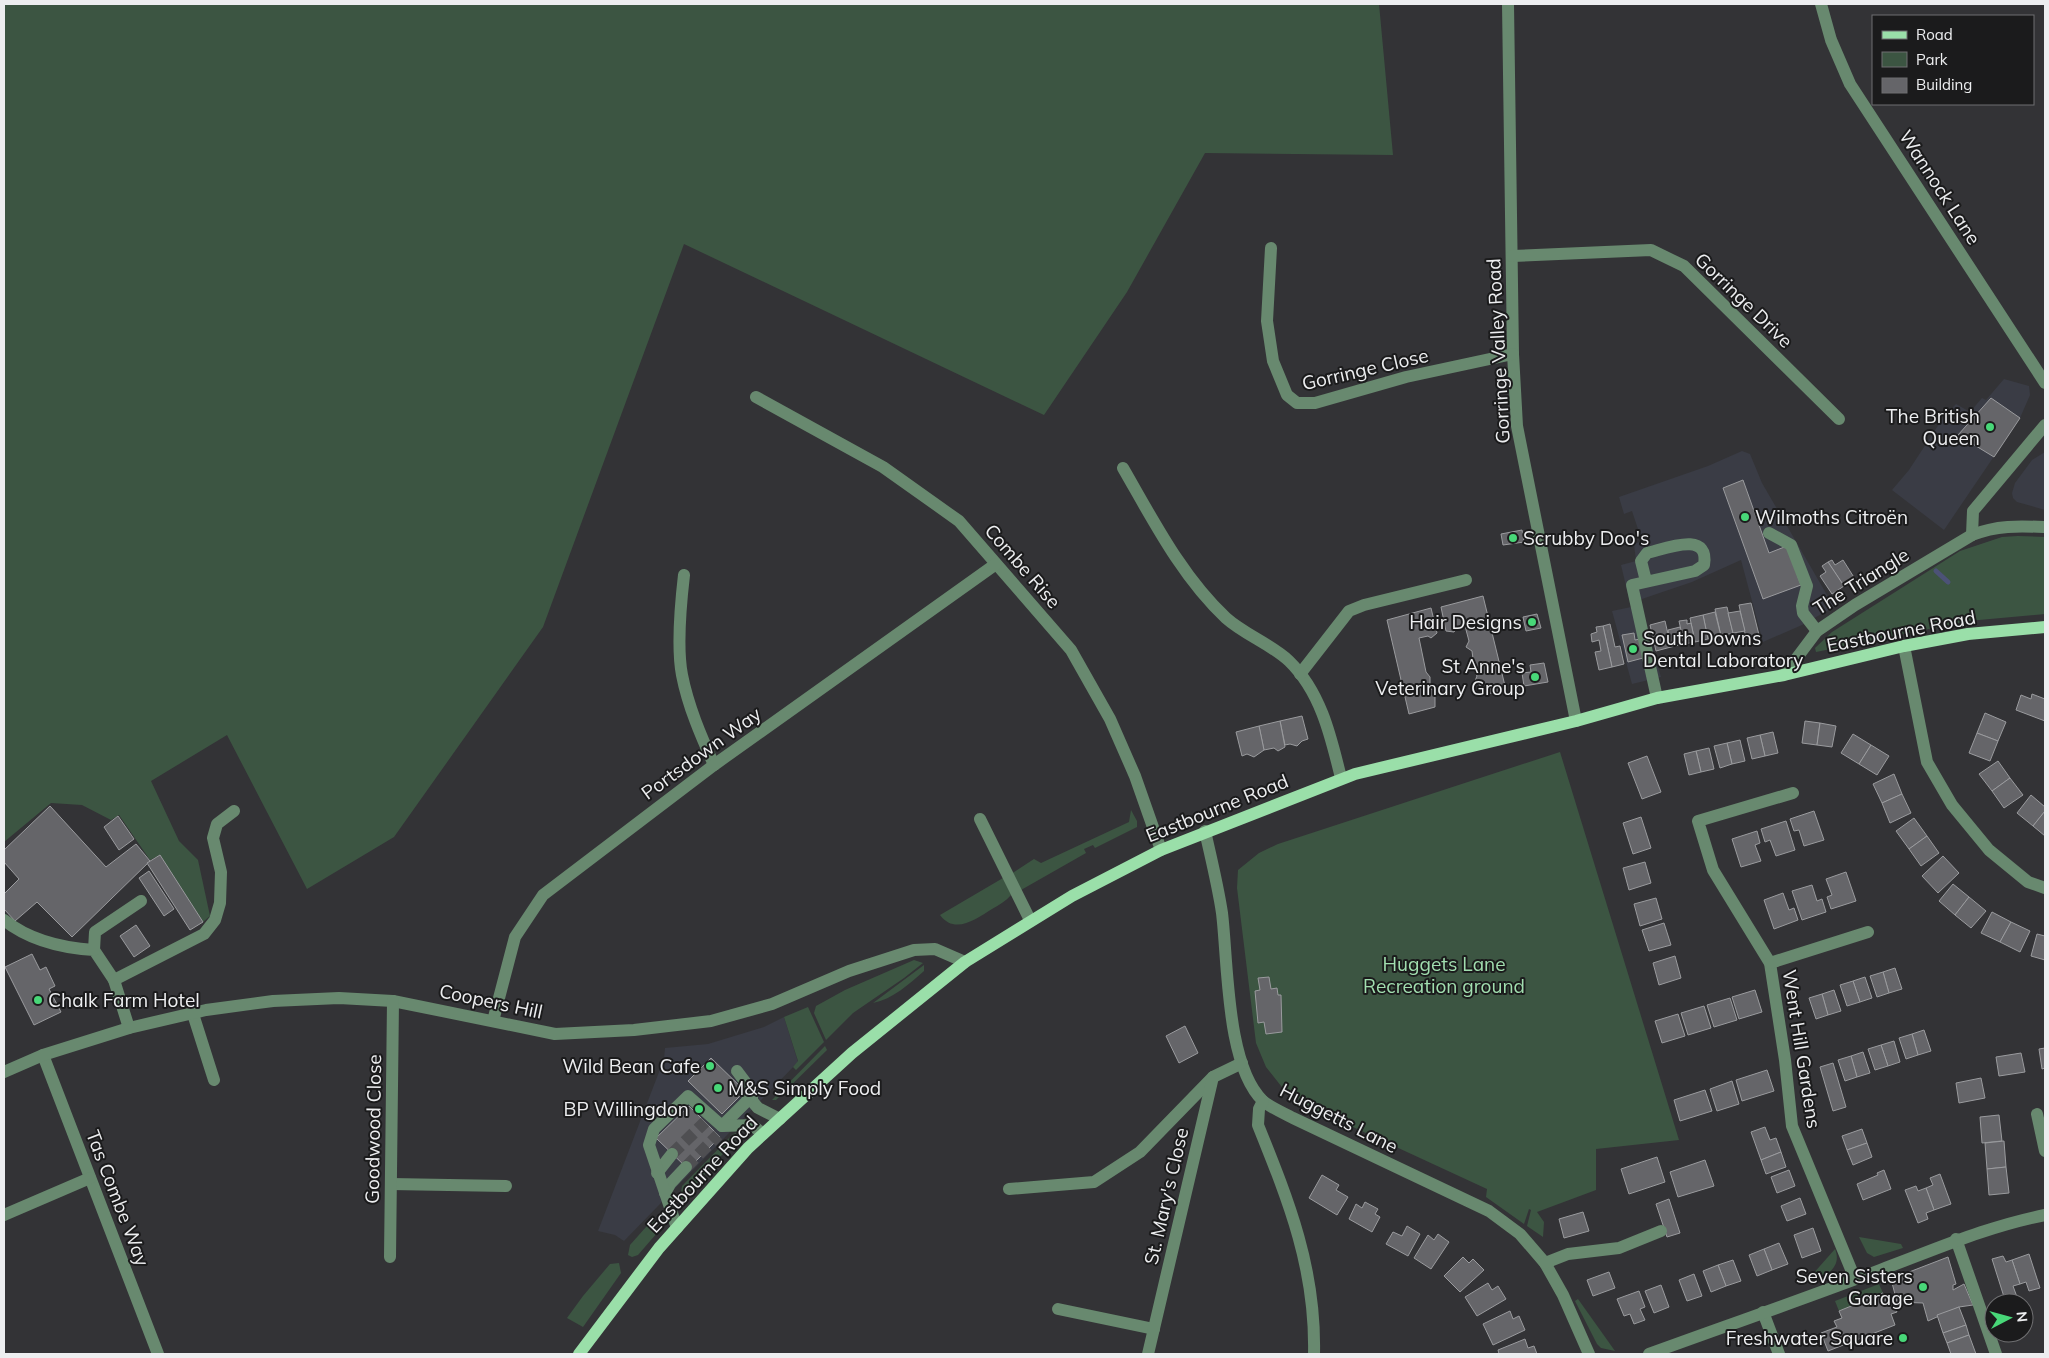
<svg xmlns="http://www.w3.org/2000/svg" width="2049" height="1358" viewBox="0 0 2049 1358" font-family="Mulish,sans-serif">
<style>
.built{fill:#3a3c45}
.green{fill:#3c5542}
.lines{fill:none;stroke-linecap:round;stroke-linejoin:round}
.stream{stroke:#4c5277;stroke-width:5}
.building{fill:#656569;stroke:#9a9b9e}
.minor-tunnel{stroke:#4f4f52;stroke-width:12;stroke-dasharray:12 6;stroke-linecap:butt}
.minor{stroke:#68896f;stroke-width:12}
.major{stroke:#9adfa9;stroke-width:12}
.poi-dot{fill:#48d778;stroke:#1b1b1c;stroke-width:2}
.labels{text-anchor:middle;stroke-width:4;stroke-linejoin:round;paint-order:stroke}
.street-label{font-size:19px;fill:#edeef0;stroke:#1b1b1c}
.poi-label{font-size:19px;fill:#edeef0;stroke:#1b1b1c;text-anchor:end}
.park-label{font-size:19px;fill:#a1deaf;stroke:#1b1b1c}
</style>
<rect width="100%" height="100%" fill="#333336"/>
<g class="built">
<polygon points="2004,379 2029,386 2030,395 2020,418 1944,530 1892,490 1909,470 1943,418 1956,404 1970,412 1982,398 1986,400"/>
<polygon points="1742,451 1750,454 1762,483 1834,607 1802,625 1763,642 1741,560 1692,582 1639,600 1661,677 1632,684 1612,611 1631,607 1621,565 1636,561 1634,544 1642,541 1632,511 1624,514 1619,497 1708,466"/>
<polygon points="2045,452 2045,510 2017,502 2013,498 2012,493 2015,483 2032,460"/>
<polygon points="784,1017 798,1062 624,1241 615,1235 598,1231 664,1059 665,1048 708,1044 764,1027"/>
</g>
<g class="green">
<polygon points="4,4 1379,4 1393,155 1205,153 1127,292 1044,415 684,244 543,627 394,837 307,889 227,735 151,781 179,841 198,860 210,916 203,922 160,855 150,860 119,815 111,820 82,805 51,803 4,842"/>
<polygon points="2018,536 2045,537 2045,614 1968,621 1816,652 1815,648 1832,632 1960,551 2002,537"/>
<polygon points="1560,752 1679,1140 1596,1149 1596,1190 1537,1212 1544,1222 1543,1237 1527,1226 1531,1210 1529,1209 1524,1224 1486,1197 1487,1189 1314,1109 1285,1091 1266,1067 1256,1043 1237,888 1238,870 1259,853 1278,844"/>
<polygon points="1131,810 1137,821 1137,827 1095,848 1093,845 1084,849 1086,853 1021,890 1011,874 1034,859 1041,863 1129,822"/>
<path d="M1003,878L1011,895C1006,901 999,905 992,909C976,919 955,935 940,915Z"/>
<polygon points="914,960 923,963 904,978 853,1013 826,1040 814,1013 816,1006 845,990"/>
<path d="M924,965V971C909,984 893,999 873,1003Z"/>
<polygon points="808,1007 824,1042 796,1070 793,1067 798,1061 784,1017"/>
<polygon points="825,1046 827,1050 776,1100 772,1100"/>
<polygon points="736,1133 737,1138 683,1199 680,1199 682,1186 733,1134"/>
<polygon points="654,1218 657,1233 638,1255 632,1257 628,1255 630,1245"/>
<polygon points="1859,1237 1901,1244 1903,1248 1874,1257 1867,1253"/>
<path d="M1835,1249C1842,1266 1828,1275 1814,1281L1812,1275Z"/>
<polygon points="619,1263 621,1273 583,1327 567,1318 583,1296 610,1264"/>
<polygon points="1879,1284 1883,1293 1839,1311 1835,1301"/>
<polygon points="1578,1299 1615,1351 1601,1348 1597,1344 1575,1301"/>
</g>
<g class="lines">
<polyline class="stream" points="1936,571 1948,582"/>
</g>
<g class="building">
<polygon points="1991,398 2020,418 1994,457 1958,435"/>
<polygon points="1743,480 1769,553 1787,546 1801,585 1763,599 1723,488"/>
<polygon points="1522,530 1524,542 1503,545 1501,534"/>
<polygon points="1832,560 1835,565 1843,560 1855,579 1844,586 1828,562"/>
<polygon points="1828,562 1844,586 1832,594 1820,576 1826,572 1822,566"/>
<polygon points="1483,596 1506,690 1482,695 1480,685 1475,681 1477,676 1471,664 1473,659 1472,651 1466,647 1469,641 1465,626 1457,628 1454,632 1446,631 1441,607"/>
<polygon points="1751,603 1759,635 1746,638 1739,605"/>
<polygon points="1727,607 1733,633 1721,636 1715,609"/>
<polygon points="1431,608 1437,633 1431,638 1428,636 1419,638 1426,672 1430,677 1430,688 1435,692 1435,707 1409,714 1387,620"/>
<polygon points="1740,611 1745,631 1733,633 1728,613"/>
<polygon points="1715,612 1721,636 1708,639 1703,615"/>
<polygon points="1537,614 1541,628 1526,631 1523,617"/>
<polygon points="1703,615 1708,639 1695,642 1690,618"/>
<polygon points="1687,620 1687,624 1691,623 1695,642 1684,644 1679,621"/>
<polygon points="1665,621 1671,647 1656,651 1650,625"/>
<polygon points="1610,624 1615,647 1620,646 1624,664 1612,667 1603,626"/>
<polygon points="1603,626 1612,667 1599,670 1595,652 1601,651 1599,640 1592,642 1591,634 1597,632 1596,627"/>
<polygon points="1680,627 1684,644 1671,647 1668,630"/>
<polygon points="1634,633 1635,640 1640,639 1643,658 1628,662 1622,635"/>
<polygon points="1544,663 1548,682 1524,686 1522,673 1531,672 1530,665"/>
<polygon points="2032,694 2045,699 2045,721 2016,710 2021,695 2031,699"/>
<polygon points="1985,713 2006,722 1998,741 1977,733"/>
<polygon points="1302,716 1308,739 1302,741 1297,746 1290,744 1285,745 1280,721"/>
<polygon points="1280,721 1285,747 1278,751 1274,748 1264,750 1259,726"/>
<polygon points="1805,721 1820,723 1817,745 1802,743"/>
<polygon points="1820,723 1836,726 1832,747 1817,745"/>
<polygon points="1259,726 1264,750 1254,757 1247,754 1242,756 1236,732"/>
<polygon points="1773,732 1778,753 1765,756 1760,735"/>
<polygon points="1977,733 1998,741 1990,761 1969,753"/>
<polygon points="1853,734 1871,745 1859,764 1841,753"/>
<polygon points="1760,735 1765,756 1752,759 1747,738"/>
<polygon points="1740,740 1745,761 1732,764 1727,743"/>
<polygon points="1727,743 1732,764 1720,768 1714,746"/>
<polygon points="1871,745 1889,756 1877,775 1859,764"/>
<polygon points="1709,748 1714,769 1701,772 1696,751"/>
<polygon points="1696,751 1701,772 1689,775 1684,754"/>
<polygon points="1647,756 1661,792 1642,799 1628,763"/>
<polygon points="1998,761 2010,778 1992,791 1979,774"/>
<polygon points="1894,774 1902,794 1882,803 1873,784"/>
<polygon points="2010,778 2023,795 2004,808 1992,791"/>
<polygon points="1902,794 1911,813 1890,823 1882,803"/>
<polygon points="2031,795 2045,807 2045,811 2033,826 2017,813"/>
<polygon points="50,806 106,867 136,844 150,861 72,937 37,902 15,921 4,909 4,894 19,879 4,862 4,850"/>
<polygon points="1814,811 1824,840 1804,846 1799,830 1794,831 1790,819"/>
<polygon points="2045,811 2045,836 2033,826"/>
<polygon points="118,816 134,839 119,850 104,827"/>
<polygon points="1641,817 1651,848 1633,854 1623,823"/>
<polygon points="1914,818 1927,836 1909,849 1896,831"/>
<polygon points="1786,821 1795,850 1776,856 1770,840 1765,842 1761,829"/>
<polygon points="1757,831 1760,843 1755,845 1761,861 1741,867 1732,839"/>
<polygon points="1927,836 1939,853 1921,866 1909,849"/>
<polygon points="160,855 203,922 190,930 147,863"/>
<polygon points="1943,856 1959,873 1938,893 1922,876"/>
<polygon points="1645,862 1651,883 1629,890 1623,868"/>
<polygon points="149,871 174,909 164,916 139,878"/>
<polygon points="1846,872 1856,901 1831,909 1827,897 1832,895 1826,879"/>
<polygon points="1953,884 1969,897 1955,915 1939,901"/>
<polygon points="1812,885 1817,901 1822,899 1826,912 1802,920 1792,891"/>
<polygon points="1783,893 1789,910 1794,908 1798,920 1774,929 1764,900"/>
<polygon points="1969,897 1986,911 1971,928 1955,915"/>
<polygon points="1656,898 1662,919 1640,926 1634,904"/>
<polygon points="1992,912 2011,922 2000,942 1981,933"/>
<polygon points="2011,922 2030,931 2020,952 2000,942"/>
<polygon points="1664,923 1671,945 1649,951 1642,930"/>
<polygon points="136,925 150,946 134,957 120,936"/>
<polygon points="2037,934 2045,936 2045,960 2031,956"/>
<polygon points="32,954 40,970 46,967 55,986 49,989 61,1012 34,1025 5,967"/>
<polygon points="1675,956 1681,978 1659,985 1653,963"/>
<polygon points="1895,968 1902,989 1889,993 1883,972"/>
<polygon points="1883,972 1889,993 1877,997 1870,976"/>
<polygon points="1269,977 1271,989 1277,988 1278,995 1281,995 1282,1032 1266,1034 1264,1022 1258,1023 1255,991 1260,990 1258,978"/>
<polygon points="1865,977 1872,998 1860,1002 1853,981"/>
<polygon points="1853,981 1860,1002 1847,1006 1840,985"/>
<polygon points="1755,990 1762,1012 1739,1019 1732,997"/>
<polygon points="1834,990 1841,1011 1828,1015 1822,994"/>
<polygon points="1822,994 1828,1015 1816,1019 1809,998"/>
<polygon points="1730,998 1737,1020 1714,1027 1707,1005"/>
<polygon points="1704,1006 1711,1028 1688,1035 1681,1013"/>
<polygon points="1678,1014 1685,1036 1662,1043 1655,1021"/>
<polygon points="1185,1026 1198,1053 1179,1063 1166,1036"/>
<polygon points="1924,1030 1931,1051 1918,1055 1912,1034"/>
<polygon points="1912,1034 1918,1055 1906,1059 1899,1038"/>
<polygon points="1894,1041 1900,1062 1888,1066 1881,1045"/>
<polygon points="1881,1045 1888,1066 1875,1070 1868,1049"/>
<polygon points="2045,1048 2045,1068 2042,1069 2039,1049"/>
<polygon points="1863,1052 1870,1073 1857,1077 1851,1056"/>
<polygon points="2021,1053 2025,1072 1999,1076 1996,1057"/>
<polygon points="1851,1056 1857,1077 1845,1081 1838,1060"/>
<polygon points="711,1058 745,1091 722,1114 688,1081"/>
<polygon points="1833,1063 1846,1107 1833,1111 1820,1067"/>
<polygon points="1767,1070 1774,1091 1742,1101 1736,1080"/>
<polygon points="1981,1078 1985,1098 1959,1103 1956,1083"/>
<polygon points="1732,1081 1739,1104 1717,1111 1710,1089"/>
<polygon points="1705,1090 1712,1111 1680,1121 1674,1100"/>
<polygon points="689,1106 720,1137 688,1169 656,1138"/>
<polygon points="1999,1115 2002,1141 1982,1143 1980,1117"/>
<polygon points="1765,1127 1770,1140 1776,1138 1781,1152 1761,1160 1751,1132"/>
<polygon points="1862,1129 1867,1143 1847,1150 1842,1136"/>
<polygon points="2004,1141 2006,1167 1987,1169 1985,1143"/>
<polygon points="1867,1143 1872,1157 1853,1165 1847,1150"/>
<polygon points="1781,1152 1786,1167 1766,1174 1761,1160"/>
<polygon points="1657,1157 1665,1182 1629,1194 1621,1169"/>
<polygon points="1705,1160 1714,1186 1678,1197 1670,1172"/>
<polygon points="2006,1167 2009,1193 1989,1195 1987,1169"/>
<polygon points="1789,1170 1795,1186 1777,1193 1771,1177"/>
<polygon points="1884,1170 1891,1189 1863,1200 1857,1184 1878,1175 1877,1173"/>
<polygon points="1940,1174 1951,1204 1934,1210 1926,1188 1933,1185 1930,1178"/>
<polygon points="1322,1175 1339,1185 1336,1190 1348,1197 1337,1215 1309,1198"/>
<polygon points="1916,1186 1918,1191 1926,1188 1934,1210 1926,1213 1928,1219 1918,1223 1905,1190"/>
<polygon points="1800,1198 1806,1214 1787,1221 1781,1206"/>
<polygon points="1669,1199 1680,1233 1667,1237 1656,1204"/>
<polygon points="1365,1202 1378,1209 1375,1214 1380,1217 1372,1232 1349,1219 1356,1204 1362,1208"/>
<polygon points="1583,1212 1589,1231 1564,1238 1559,1219"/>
<polygon points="1407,1226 1420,1234 1408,1256 1386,1244 1393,1232 1402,1236"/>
<polygon points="1813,1228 1821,1251 1802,1258 1794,1235"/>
<polygon points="1438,1234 1449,1242 1431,1269 1414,1258 1428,1235 1434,1240"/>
<polygon points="1779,1243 1788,1264 1772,1270 1764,1249"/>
<polygon points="1764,1249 1772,1270 1757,1276 1749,1255"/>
<polygon points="2029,1254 2040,1288 2029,1291 2026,1282 2020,1284 2012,1260"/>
<polygon points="2003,1256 2006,1262 2012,1260 2020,1284 2013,1286 2017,1297 2005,1300 1992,1259"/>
<polygon points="1463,1257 1469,1263 1473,1259 1484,1270 1460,1292 1444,1276"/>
<polygon points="1948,1257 1956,1284 1953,1285 1953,1290 1964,1284 1973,1305 1959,1307 1928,1321 1923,1303 1897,1302 1891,1279"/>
<polygon points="1733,1260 1741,1281 1726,1286 1718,1265"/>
<polygon points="1718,1265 1726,1286 1711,1292 1703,1271"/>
<polygon points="1609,1272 1615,1288 1593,1296 1587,1280"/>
<polygon points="1694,1274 1702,1296 1687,1301 1679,1280"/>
<polygon points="1488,1283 1492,1290 1498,1286 1506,1299 1477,1316 1465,1297"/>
<polygon points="1661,1285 1669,1307 1654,1313 1645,1291"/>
<polygon points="1639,1291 1645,1307 1640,1309 1645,1320 1634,1324 1630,1314 1624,1316 1617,1299"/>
<polygon points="1883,1293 1888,1305 1893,1303 1897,1312 1891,1314 1895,1325 1828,1351 1821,1333 1837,1327 1834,1321 1842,1318 1839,1311"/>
<polygon points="1959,1307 1966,1325 1943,1333 1937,1315"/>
<polygon points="1510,1311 1513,1319 1519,1316 1525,1330 1493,1345 1483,1324"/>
<polygon points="1966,1325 1969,1335 1947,1343 1943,1333"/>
<polygon points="1969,1335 1976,1354 1951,1354 1947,1343"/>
<polygon points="1525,1339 1528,1348 1534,1346 1537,1354 1499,1354 1498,1350"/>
</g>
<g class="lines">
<g class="minor-tunnel">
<polyline points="672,1154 705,1122"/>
<polyline points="686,1167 718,1135"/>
</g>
<g class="minor">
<polyline points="1508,4 1513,354 1517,426 1576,721"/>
<polyline points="1821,4 1831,40 1850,84 2045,383"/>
<polyline points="1271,248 1267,321 1273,361 1287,395 1297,403 1315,403 1406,377 1513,354"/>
<polyline points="1512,256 1651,250 1684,266 1839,419"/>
<polyline points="756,397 883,467 959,521 1071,650 1110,719 1135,776 1161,850"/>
<path d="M1123,468C1153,520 1182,577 1226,618C1245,635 1271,644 1289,661C1321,692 1331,737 1341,778"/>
<polyline points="1769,533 1791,545 1807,586 1802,606 1803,613 1817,631"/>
<polyline points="1972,535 1973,511 2045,425"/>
<path d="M684,575C681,601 677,649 682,675C688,706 701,736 714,765"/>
<path d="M1646,581L1641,561L1647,553C1665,549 1710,530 1704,565L1695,571L1632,585L1657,698"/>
<polyline points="1904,646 1927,762 1952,805 1989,850 2028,882 2045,888"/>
<polyline points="1300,674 1349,611 1364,605 1466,580"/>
<path d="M1784,675L1817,631L1855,605L1972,535C1997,525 2019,526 2045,527"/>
<polyline points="1793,793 1698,821 1713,870 1770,963 1785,1060 1792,1126 1855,1279"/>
<polyline points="980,819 1030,920"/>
<path d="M1205,831C1211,858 1218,886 1222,913C1228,962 1226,1066 1263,1101C1271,1108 1284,1113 1293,1118L1489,1211L1520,1234L1545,1263L1563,1295L1589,1354"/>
<path d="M4,920C29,940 62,948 94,950L114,980"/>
<polyline points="94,950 95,932 141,901"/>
<polyline points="1770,963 1868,932"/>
<polyline points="193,1014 214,1080"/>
<polyline points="493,1021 515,937 543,895 714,765 996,564"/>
<polyline points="129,1028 114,980 204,934 215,920 220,903 221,872 213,838 217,824 234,811"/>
<polyline points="43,1055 158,1354"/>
<polyline points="4,1072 43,1055 129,1028 206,1010 273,1001 339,998 393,1001 555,1034 634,1030 711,1021 772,1004 849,971 914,950 935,949 965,962"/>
<polyline points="752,1091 752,1101 758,1108 780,1119"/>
<path d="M1263,1101L1259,1109L1258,1125C1289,1202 1316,1269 1314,1354"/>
<polyline points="2037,1114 2045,1151"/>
<polyline points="722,1126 746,1102 752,1091 737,1071"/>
<polyline points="657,1173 672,1154"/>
<polyline points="391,1184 506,1186"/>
<polyline points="1009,1189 1094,1182 1140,1152 1213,1077"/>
<polyline points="665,1193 670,1184 686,1167"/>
<polyline points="4,1215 90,1178"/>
<polyline points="677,1228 649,1145 654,1129 688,1096 722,1126 752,1125 763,1134"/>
<polyline points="1956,1239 1996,1354"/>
<polyline points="390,1257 393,1001"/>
<polyline points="1545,1263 1568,1254 1619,1248 1661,1231"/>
<polyline points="1058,1309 1154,1329"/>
<polyline points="1763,1312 1779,1354"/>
<polyline points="1148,1354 1213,1077 1242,1063"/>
<path d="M1649,1354C1726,1326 1804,1299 1880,1270C1937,1249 1985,1227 2045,1215"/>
</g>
<polyline class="major" points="579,1354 659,1248 748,1148 852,1053 965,962 1072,896 1161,850 1355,774 1576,721 1657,698 1784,675 1904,646 1968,634 2045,627"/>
</g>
<g class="poi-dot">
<circle cx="1990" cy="427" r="5"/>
<circle cx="1745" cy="517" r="5"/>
<circle cx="1513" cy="538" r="5"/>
<circle cx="1532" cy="622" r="5"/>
<circle cx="1633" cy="649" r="5"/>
<circle cx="1535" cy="677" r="5"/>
<circle cx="38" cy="1000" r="5"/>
<circle cx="710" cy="1066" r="5"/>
<circle cx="718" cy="1088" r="5"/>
<circle cx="699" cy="1109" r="5"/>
<circle cx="1923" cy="1287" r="5"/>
<circle cx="1903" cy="1338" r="5"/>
</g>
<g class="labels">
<g class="street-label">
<text transform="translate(1940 187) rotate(57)" y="7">Wannock Lane</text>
<text transform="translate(1744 300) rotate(44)" y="7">Gorringe Drive</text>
<text transform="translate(1498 351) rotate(-93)" y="7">Gorringe Valley Road</text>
<text transform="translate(1365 369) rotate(-13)" y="7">Gorringe Close</text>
<text transform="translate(1023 566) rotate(49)" y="7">Combe Rise</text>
<text transform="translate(1861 581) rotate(-32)" y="7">The Triangle</text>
<text transform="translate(1901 631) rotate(-11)" y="7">Eastbourne Road</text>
<text transform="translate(701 753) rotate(-36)" y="7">Portsdown Way</text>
<text transform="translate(1217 808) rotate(-22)" y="7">Eastbourne Road</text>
<text transform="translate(491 1001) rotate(12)" y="7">Coopers Hill</text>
<text transform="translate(1802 1049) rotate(81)" y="7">Went Hill Gardens</text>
<text transform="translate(1339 1118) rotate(27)" y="7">Huggetts Lane</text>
<text transform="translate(373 1129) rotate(-89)" y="7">Goodwood Close</text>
<text transform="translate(702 1174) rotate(-47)" y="7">Eastbourne Road</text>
<text transform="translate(1166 1196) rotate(-77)" y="7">St. Mary's Close</text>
<text transform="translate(118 1198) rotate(69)" y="7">Tas Combe Way</text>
</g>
<g class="poi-label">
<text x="1980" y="423">The British<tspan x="1980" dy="22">Queen</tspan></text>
<text x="1755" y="524" text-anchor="start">Wilmoths Citroën</text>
<text x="1523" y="545" text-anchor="start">Scrubby Doo's</text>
<text x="1522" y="629">Hair Designs</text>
<text x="1643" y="645" text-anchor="start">South Downs<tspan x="1643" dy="22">Dental Laboratory</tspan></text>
<text x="1525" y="673">St Anne's<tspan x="1525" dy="22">Veterinary Group</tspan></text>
<text x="48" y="1007" text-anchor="start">Chalk Farm Hotel</text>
<text x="700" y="1073">Wild Bean Cafe</text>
<text x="728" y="1095" text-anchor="start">M&amp;S Simply Food</text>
<text x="689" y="1116">BP Willingdon</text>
<text x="1913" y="1283">Seven Sisters<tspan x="1913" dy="22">Garage</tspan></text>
<text x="1893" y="1345">Freshwater Square</text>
</g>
<g class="park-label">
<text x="1444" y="971">Huggets Lane<tspan x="1444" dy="22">Recreation ground</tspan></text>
</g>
</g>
<rect width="2049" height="1358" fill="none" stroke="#edeef0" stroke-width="10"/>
<rect x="1872" y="15" width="162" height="90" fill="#1b1b1c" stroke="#6f6f71"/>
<rect x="1882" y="31" width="25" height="8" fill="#9adfa9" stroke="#6f6f71"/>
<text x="1916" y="40" font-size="15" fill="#edeef0">Road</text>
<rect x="1882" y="52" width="25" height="15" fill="#3c5542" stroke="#6f6f71"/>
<text x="1916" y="65" font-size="15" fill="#edeef0">Park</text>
<rect x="1882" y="78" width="25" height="15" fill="#656569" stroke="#6f6f71"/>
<text x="1916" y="90" font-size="15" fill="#edeef0">Building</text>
<g transform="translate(2009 1318) rotate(84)"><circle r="24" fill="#1b1b1c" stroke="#6f6f71"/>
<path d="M0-4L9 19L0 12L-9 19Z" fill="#48d778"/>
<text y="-8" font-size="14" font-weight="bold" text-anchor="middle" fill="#edeef0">N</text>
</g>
</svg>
